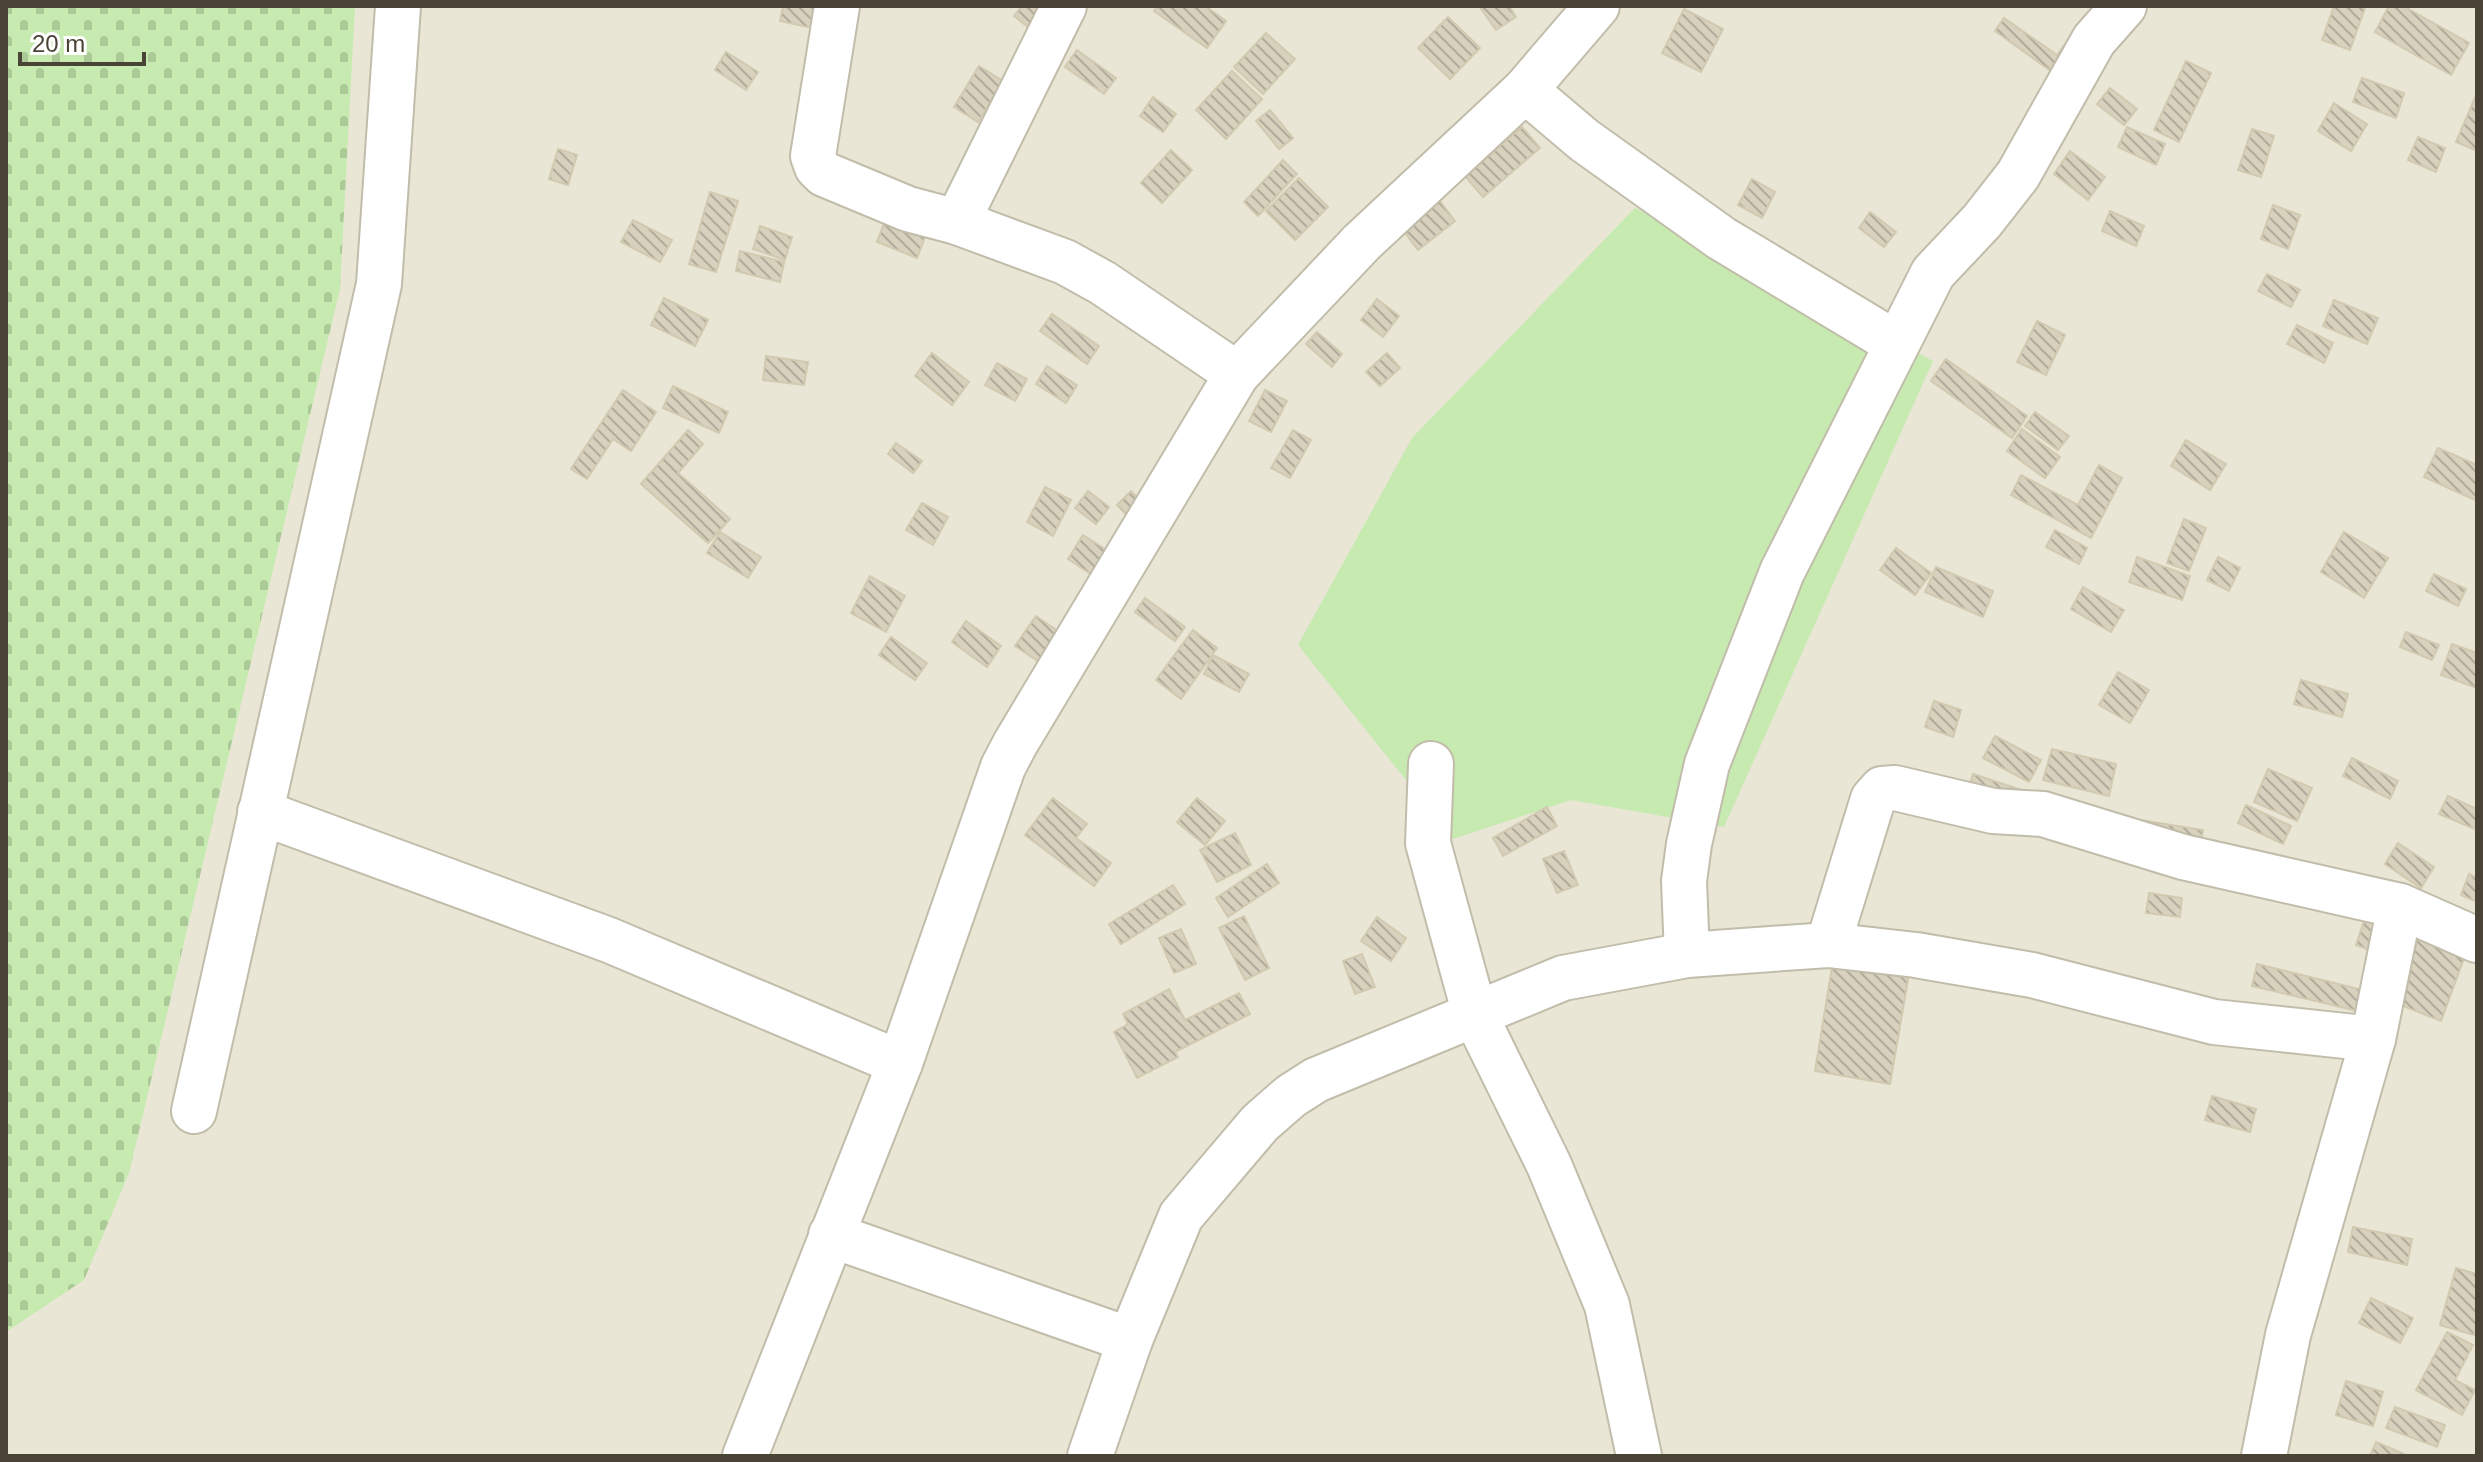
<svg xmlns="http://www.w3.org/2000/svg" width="2483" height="1462" viewBox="0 0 2483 1462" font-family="Helvetica,sans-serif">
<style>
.residential{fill:#e9e6d6}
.grass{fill:#c6eab0}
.cemetery{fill:url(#cemetery-stones)}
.building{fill:url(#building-back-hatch);stroke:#d2cab0;stroke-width:2}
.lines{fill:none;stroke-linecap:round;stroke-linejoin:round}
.minor-casing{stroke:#c1bdaa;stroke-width:48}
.minor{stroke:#fff;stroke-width:44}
</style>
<defs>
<pattern id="cemetery-stones" width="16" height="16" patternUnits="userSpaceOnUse" patternTransform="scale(2)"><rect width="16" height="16" fill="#c6eab0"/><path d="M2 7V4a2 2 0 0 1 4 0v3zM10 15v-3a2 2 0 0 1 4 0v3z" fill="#acca98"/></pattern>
<pattern id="building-back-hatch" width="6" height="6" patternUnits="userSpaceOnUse" patternTransform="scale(2)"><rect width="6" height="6" fill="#d7d1bd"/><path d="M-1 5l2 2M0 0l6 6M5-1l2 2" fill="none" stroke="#b0ab9a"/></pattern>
</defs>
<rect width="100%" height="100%" fill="#f5f3e8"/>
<rect class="residential" x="6" y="6" width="2471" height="1450"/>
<polygon class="grass" points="1635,208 1933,361 1724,827 1571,800 1453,839 1298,645 1412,438"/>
<polygon class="cemetery" points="6,6 355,6 340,289 129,1173 84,1280 6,1332"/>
<g class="building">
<polygon points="783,6 805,6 835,12 831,32 780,21"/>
<polygon points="1022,6 1035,6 1051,19 1038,35 1014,16"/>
<polygon points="1158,6 1205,6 1226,21 1207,48 1154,11"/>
<polygon points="1479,6 1509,6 1516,17 1496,30"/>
<polygon points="2334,6 2358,6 2365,8 2350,50 2322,40"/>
<polygon points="2389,6 2403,6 2469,43 2451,75 2375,32"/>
<polygon points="1684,9 1723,29 1701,72 1662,53"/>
<polygon points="1448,17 1480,48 1450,79 1418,48"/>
<polygon points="2004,18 2057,55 2072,35 2079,40 2055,74 1995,31"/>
<polygon points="1266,33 1295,59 1263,94 1234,67"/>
<polygon points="1077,50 1116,78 1104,94 1065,67"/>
<polygon points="726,52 758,72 746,90 715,70"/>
<polygon points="2186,61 2211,73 2179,142 2154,130"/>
<polygon points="979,66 1003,81 978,122 954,107"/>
<polygon points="1232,71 1262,99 1226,139 1196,110"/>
<polygon points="2362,78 2404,93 2396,118 2353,102"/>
<polygon points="2110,88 2137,109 2124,125 2097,104"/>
<polygon points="2477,93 2477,151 2456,142"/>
<polygon points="1153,97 1176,114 1163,132 1140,116"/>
<polygon points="2334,103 2367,124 2351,151 2318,131"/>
<polygon points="1270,110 1293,138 1279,149 1256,121"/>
<polygon points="1522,127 1540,148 1483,197 1465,176"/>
<polygon points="2127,127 2165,144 2156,165 2118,147"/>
<polygon points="2252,129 2274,136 2261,177 2238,170"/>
<polygon points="2418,137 2445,148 2436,172 2408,160"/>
<polygon points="558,149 577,155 568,185 549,179"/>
<polygon points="1171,150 1192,170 1162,203 1141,183"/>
<polygon points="2070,151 2105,177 2088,200 2054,174"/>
<polygon points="1283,160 1297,174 1258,216 1244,202"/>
<polygon points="1299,178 1328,207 1295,240 1266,211"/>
<polygon points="1752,179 1775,192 1762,218 1738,205"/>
<polygon points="710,192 738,201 716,272 689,264"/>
<polygon points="893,199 933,216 917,258 877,242"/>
<polygon points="1440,201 1455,221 1418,250 1403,230"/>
<polygon points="2273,205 2300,215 2288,249 2261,239"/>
<polygon points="2110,211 2144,226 2136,246 2102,231"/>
<polygon points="1870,212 1896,232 1884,247 1859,228"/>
<polygon points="633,220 672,240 660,262 621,242"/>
<polygon points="760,226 792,237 785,260 753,249"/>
<polygon points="740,251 784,262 780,282 736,271"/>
<polygon points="2267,274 2300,290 2291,307 2258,291"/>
<polygon points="664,298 708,320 695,346 651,325"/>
<polygon points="1377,299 1399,316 1383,337 1361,320"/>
<polygon points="2334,300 2378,318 2367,344 2323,326"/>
<polygon points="1052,314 1099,346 1087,364 1040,331"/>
<polygon points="2037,321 2065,335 2046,375 2017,362"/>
<polygon points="2297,325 2333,343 2324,363 2287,344"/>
<polygon points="1317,332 1342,354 1332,367 1306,344"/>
<polygon points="932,353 969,382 952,405 915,376"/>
<polygon points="1387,353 1400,368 1380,386 1366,372"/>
<polygon points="766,356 808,362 804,385 763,380"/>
<polygon points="1946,359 2027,416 2012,438 1931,381"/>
<polygon points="997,363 1027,379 1015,401 985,385"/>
<polygon points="1047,366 1077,385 1066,403 1036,384"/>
<polygon points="673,386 728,412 719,433 663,408"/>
<polygon points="623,390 656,412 631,451 613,439 587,479 571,469"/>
<polygon points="1265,390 1287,401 1271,432 1249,421"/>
<polygon points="2035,412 2069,436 2058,450 2025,426"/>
<polygon points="2022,429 2060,457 2045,478 2007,451"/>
<polygon points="688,430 703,444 678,473 730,519 708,543 641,484"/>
<polygon points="1293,430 1311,440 1290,478 1271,468"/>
<polygon points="2186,440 2226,464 2210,490 2171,466"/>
<polygon points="896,443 922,461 913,473 888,454"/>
<polygon points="2438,448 2477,465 2477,501 2424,477"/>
<polygon points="2099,465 2122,478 2091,538 2011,495 2021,475 2078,505"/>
<polygon points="1045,487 1071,500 1053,536 1027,522"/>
<polygon points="1088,491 1109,507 1096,524 1075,508"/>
<polygon points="1131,491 1150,511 1136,525 1117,505"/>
<polygon points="922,503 948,517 933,545 906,530"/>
<polygon points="2184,519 2206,528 2189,571 2167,563"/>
<polygon points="2055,530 2087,548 2079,564 2046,547"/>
<polygon points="720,532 761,557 748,578 707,553"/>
<polygon points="2344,532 2388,558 2364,598 2321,572"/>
<polygon points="1083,535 1119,558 1103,582 1068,559"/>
<polygon points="1896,548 1931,573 1915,595 1880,570"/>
<polygon points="2137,557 2190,576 2182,600 2129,582"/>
<polygon points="2218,557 2240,568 2229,591 2207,580"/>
<polygon points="1936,567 1993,591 1983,617 1925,592"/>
<polygon points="2434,574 2466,589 2458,606 2426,591"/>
<polygon points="870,576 905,596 886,632 851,613"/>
<polygon points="2083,587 2124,610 2111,632 2071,609"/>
<polygon points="1145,598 1185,627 1175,641 1135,612"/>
<polygon points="1036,616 1074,642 1054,672 1015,646"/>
<polygon points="966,621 1001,646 987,667 952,642"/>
<polygon points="1193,630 1217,648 1181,699 1156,680"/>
<polygon points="2406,632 2439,645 2432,660 2400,647"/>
<polygon points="891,637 927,663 915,680 879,655"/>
<polygon points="2452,644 2477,653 2477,688 2441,675"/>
<polygon points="1213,655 1249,674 1239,692 1204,674"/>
<polygon points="2118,672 2149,690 2130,723 2099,705"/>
<polygon points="2301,680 2348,694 2342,717 2294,704"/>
<polygon points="1934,701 1961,710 1953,737 1925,727"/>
<polygon points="1995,736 2041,760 2029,782 1983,758"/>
<polygon points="2052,749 2116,764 2109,796 2043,780"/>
<polygon points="2352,758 2398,781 2390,799 2343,776"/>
<polygon points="2268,769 2312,788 2297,821 2254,802"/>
<polygon points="1973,774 2043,797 1965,800"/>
<polygon points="2448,796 2477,809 2477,830 2439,814"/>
<polygon points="1053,798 1087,824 1076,838 1111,863 1094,886 1025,835"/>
<polygon points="1197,798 1225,821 1205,845 1177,822"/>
<polygon points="2246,805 2291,826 2283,844 2238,823"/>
<polygon points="1547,807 1557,826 1503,856 1493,838"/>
<polygon points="2140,820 2203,830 2199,856 2136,847"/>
<polygon points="1235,833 1251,865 1217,882 1200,850"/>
<polygon points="2398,843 2434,867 2421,888 2385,864"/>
<polygon points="1564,851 1578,885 1557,893 1543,859"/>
<polygon points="1267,864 1279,883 1228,917 1216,898"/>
<polygon points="2469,874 2477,878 2477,902 2461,895"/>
<polygon points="1173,885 1185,904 1121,944 1109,924"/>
<polygon points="2149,893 2182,898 2180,917 2146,913"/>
<polygon points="2368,909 2398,919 2385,956 2356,945"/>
<polygon points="1244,916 1269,968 1245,980 1219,928"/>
<polygon points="1377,917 1406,938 1391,961 1361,941"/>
<polygon points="2423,923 2470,942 2441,1021 2393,1002"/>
<polygon points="1181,929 1196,964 1174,973 1159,938"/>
<polygon points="1362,954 1375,987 1355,994 1343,961"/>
<polygon points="1834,955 1910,968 1890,1084 1815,1071"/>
<polygon points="2257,964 2375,993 2370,1014 2252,986"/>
<polygon points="1169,989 1185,1020 1239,993 1250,1014 1175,1052 1178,1057 1137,1078 1114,1032 1128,1024 1123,1014"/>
<polygon points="2212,1096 2256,1109 2250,1132 2205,1120"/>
<polygon points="2353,1227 2412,1239 2407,1265 2348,1252"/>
<polygon points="2456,1268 2477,1274 2477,1325 2474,1335 2440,1325"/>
<polygon points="2371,1298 2413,1318 2400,1343 2359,1323"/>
<polygon points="2447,1332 2473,1345 2455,1380 2475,1390 2462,1415 2416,1390"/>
<polygon points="2346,1381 2383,1392 2373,1426 2336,1415"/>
<polygon points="2395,1407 2445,1425 2437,1447 2386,1428"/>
<polygon points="2376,1442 2404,1454 2403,1456 2370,1456"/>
</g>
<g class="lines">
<g class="minor-casing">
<g id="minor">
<polyline points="837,6 813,156 817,167 824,174 908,209 957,222 1065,262 1103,283 1237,374"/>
<polyline points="1525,90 1584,140 1721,238 1897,344"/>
<polyline points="957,222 1064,6"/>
<polyline points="1431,764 1428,843 1475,1015 1549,1165 1607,1305 1639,1456"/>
<polyline points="260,812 609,940 900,1063"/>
<polyline points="1828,945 1873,799 1882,789 1895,788 1993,811 2043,814 2183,857 2400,906 2477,940"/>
<polyline points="1687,955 1684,881 1689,844 1707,764 1782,572 1933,273 1982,221 2018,175 2094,40 2124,6"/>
<polyline points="194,1111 379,284 398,6"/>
<polyline points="831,1235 1130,1340"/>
<polyline points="745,1456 900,1063 1003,767 1015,744 1237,374 1362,242 1525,90 1597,6"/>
<polyline points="1090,1456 1130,1340 1181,1216 1260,1123 1291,1096 1316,1080 1563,978 1687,955 1828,945 1916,955 2032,975 2214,1022 2373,1039"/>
<polyline points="2264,1456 2288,1335 2373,1039 2400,906"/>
</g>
</g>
<use href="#minor" class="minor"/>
</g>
<rect width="2483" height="1462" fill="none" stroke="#494436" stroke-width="16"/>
<path d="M20 52v12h124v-12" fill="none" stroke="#494436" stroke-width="4"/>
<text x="32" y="52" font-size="24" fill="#494436" stroke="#ffffff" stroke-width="6" paint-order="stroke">20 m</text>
</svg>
